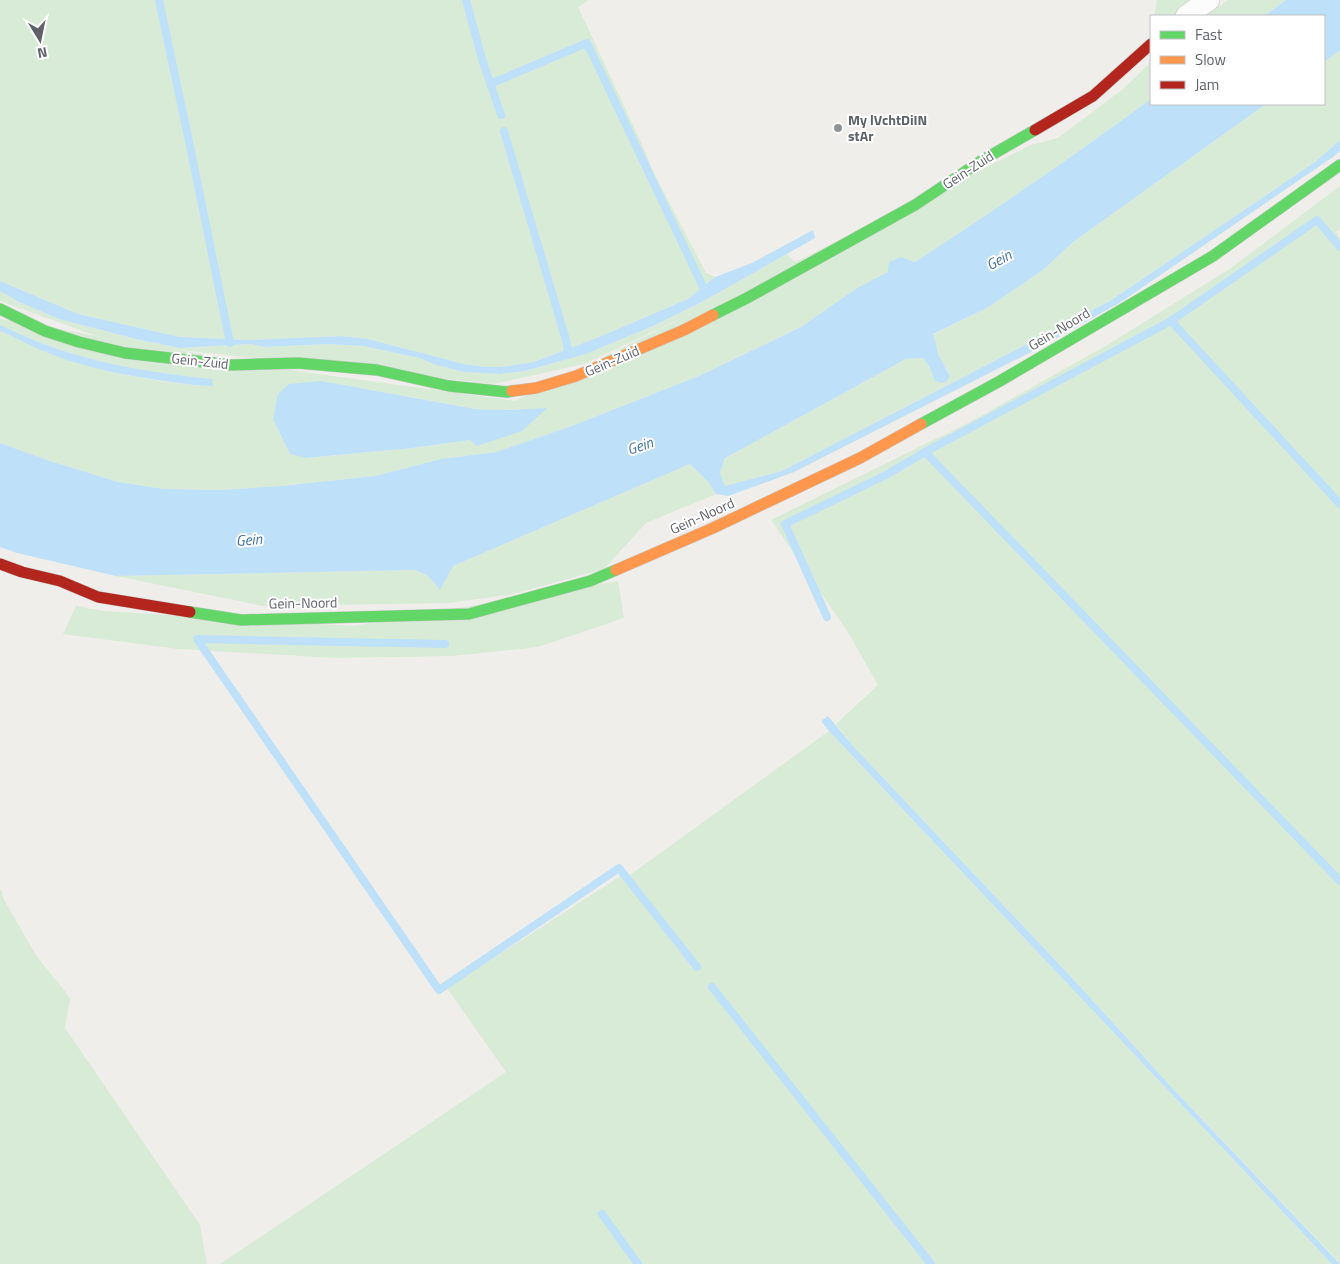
<svg xmlns="http://www.w3.org/2000/svg" width="1340" height="1264" viewBox="0 0 1340 1264" font-family="'Titillium Web',sans-serif">
<style>
.green{fill:#d8ebd6;fill-rule:evenodd}
.water{fill:#bfe0f9}
.lines{fill:none;stroke-linecap:round;stroke-linejoin:round}
.stream{stroke:#bfe0f9;stroke-width:8}
.street-casing{stroke:#cbcccc;stroke-width:22}
.fast-casing{stroke:#cacacb;stroke-width:12}
.slow-casing{stroke:#cacacb;stroke-width:12}
.jam-casing{stroke:#cacacb;stroke-width:12}
.street{stroke:#fdfcfc;stroke-width:21}
.fast{stroke:#63d668;stroke-width:11}
.slow{stroke:#ff974d;stroke-width:11}
.jam{stroke:#b3261e;stroke-width:11}
.poi-dot{fill:#919496;stroke:#fff;stroke-width:2}
.labels{text-anchor:middle;stroke-width:4;stroke-linejoin:round;paint-order:stroke}
.poi-label{font-size:14px;font-weight:bold;fill:#5f6368;stroke:#fff;text-anchor:start}
.street-label{font-size:14px;fill:#5f6368;stroke:#fff}
.water-label{font-size:15px;font-style:italic;fill:#4174aa;stroke:#fff}
</style>
<rect width="100%" height="100%" fill="#efeeea"/>
<g class="green">
<polygon points="0,0 589,0 578,7 641,142 654,173 706,273 715,277 688,299 599,337 534,362 502,367 486,367 464,364 368,339 341,336 248,340 180,337 78,314 0,281"/>
<polygon points="1157,0 1200,0 1176,16 1154,16"/>
<polygon points="1228,0 1286,0 1264,16 1204,16"/>
<polygon points="1340,50 1340,140 1315,162 1110,301 782,471 725,486 720,473 725,458 906,359 923,358 929,366 935,381 950,375 939,356 932,335 987,308 1043,270 1073,242 1266,104 1324,104 1324,62"/>
<path d="M1151,62V99C1074,156 995,210 915,262L901,257L889,272L857,288L801,327L699,376L569,427L496,452L441,459L375,476L281,486L220,490L164,489L118,482L47,460L0,443V331L78,363L120,374L159,381L201,386H212L211,379C156,373 102,365 49,346C33,340 16,332 0,325V319L297,371L515,401L1031,145L1058,138L1123,89ZM371,390L475,409L498,411L508,409H524L470,440L412,448L307,458Z"/>
<polygon points="1340,186 1340,229 1336,232 1340,238 1340,1263 1175,1091 1074,980 854,747 836,724 878,685 849,634 771,520 970,422 1109,344 1231,268"/>
<polygon points="787,254 797,264 584,364 493,384 116,343 0,301 0,291 19,302 59,319 136,339 180,348 251,344 265,347 327,344 363,346 419,358 436,365 464,372 500,374 525,371 586,354 653,326 702,302"/>
<polygon points="690,464 709,483 716,494 646,523 604,569 513,594 449,603 263,606 116,576 415,570 428,576 453,566"/>
<polygon points="618,581 624,618 538,647 452,656 336,658 213,651 178,649 63,634 76,606 103,611 353,626"/>
<polygon points="829,731 1332,1264 220,1264 506,1072 447,988 627,872 630,875"/>
<polygon points="0,889 2,891 3,898 37,957 64,990 70,999 65,1028 200,1225 207,1264 0,1264"/>
</g>
<g class="water">
<polygon points="1286,0 1340,0 1340,50 1324,62 1324,16 1264,16"/>
<path d="M1151,99V104H1266L1073,242L1043,270L987,308L933,334L939,356L950,376L947,381L942,383L935,381L929,366L923,358L906,359L725,458L720,473L725,486L782,471L1110,301L1315,162L1340,140V151L1333,157L1121,302L1037,349L794,472L728,496L716,494L709,483L690,464L453,566L440,590L428,576L415,570L116,576L17,553L0,547V443L47,460L118,482L164,489L220,490L281,486L375,476L441,459L496,452L569,427L699,376L801,327L857,288L888,272L889,262L901,257L915,262C995,210 1074,156 1151,99Z"/>
<polygon points="813,230 815,238 702,302 653,326 586,354 525,371 500,374 464,372 436,365 419,358 363,346 327,344 265,347 251,344 180,348 136,339 59,319 19,302 0,291 0,281 78,314 180,337 248,340 341,336 368,339 464,364 486,367 502,367 534,362 599,337 688,299 715,277 752,263"/>
<path d="M0,325C16,332 33,340 49,346C102,365 156,373 212,379L213,386C198,386 185,384 171,382C126,376 80,367 38,349C25,343 13,336 0,331Z"/>
<path d="M321,381L475,409C499,411 523,409 547,408L522,431L477,446L470,440L412,448L306,458L290,454L273,419L278,394L289,384Z"/>
<polygon points="828,716 854,747 1074,980 1175,1091 1340,1264 1332,1264 829,731 821,721"/>
</g>
<g class="lines">
<g class="stream">
<polyline points="159,0 191,151 230,343"/>
<polyline points="466,0 482,59 501,115"/>
<polyline points="490,84 587,43 705,291"/>
<polyline points="504,131 566,340 568,351"/>
<polyline points="1171,321 1340,504"/>
<polyline points="925,452 1340,881"/>
<polyline points="827,617 785,524 886,475 925,452 1171,321 1317,220 1340,247"/>
<polyline points="445,644 197,639 439,990 619,868 697,967"/>
<polyline points="712,987 931,1264"/>
<polyline points="602,1214 638,1264"/>
</g>
<g class="street-casing">
<polyline id="street" points="1186,16 1209,0"/>
</g>
<g class="fast-casing">
<g id="fast">
<polyline points="0,309 45,331 79,342 125,353 231,365 298,363 377,370 449,386 507,392 512,391"/>
<polyline points="713,315 747,298 915,205 981,161 1035,130"/>
<polyline points="921,424 1000,381 1213,256 1340,165"/>
<polyline points="190,612 241,620 469,614 590,581 616,570"/>
</g>
</g>
<g class="slow-casing">
<g id="slow">
<polyline points="512,391 536,388 576,376 684,330 713,315"/>
<polyline points="616,570 713,528 860,458 921,424"/>
</g>
</g>
<g class="jam-casing">
<g id="jam">
<polyline points="1035,130 1093,96 1151,44"/>
<polyline points="0,564 22,572 60,581 98,597 190,612"/>
</g>
</g>
<use href="#street" class="street"/>
<use href="#fast" class="fast"/>
<use href="#slow" class="slow"/>
<use href="#jam" class="jam"/>
</g>
<circle class="poi-dot" cx="838" cy="128" r="5"/>
<g class="labels">
<g class="poi-label">
<text x="848" y="125">My lVchtDiIN<tspan x="848" dy="16">stAr</tspan></text>
</g>
<g class="street-label">
<text transform="translate(968 170) rotate(-33)" y="5">Gein-Zuid</text>
<text transform="translate(1059 329) rotate(-31)" y="5">Gein-Noord</text>
<text transform="translate(200 361) rotate(6)" y="5">Gein-Zuid</text>
<text transform="translate(612 361) rotate(-23)" y="5">Gein-Zuid</text>
<text transform="translate(702 516) rotate(-24)" y="5">Gein-Noord</text>
<text transform="translate(303 603) rotate(-1)" y="5">Gein-Noord</text>
</g>
<g class="water-label">
<text transform="translate(999 260) rotate(-29)" y="5">Gein</text>
<text transform="translate(640 446) rotate(-19)" y="5">Gein</text>
<text transform="translate(249 540) rotate(-4)" y="5">Gein</text>
</g>
</g>
<rect x="1150" y="15" width="175" height="90" fill="#ffffff" stroke="#bfc1c3"/>
<rect x="1160" y="31" width="25" height="8" fill="#63d668" stroke="#bfc1c3"/>
<text x="1195" y="40" font-size="15" fill="#5f6368">Fast</text>
<rect x="1160" y="56" width="25" height="8" fill="#ff974d" stroke="#bfc1c3"/>
<text x="1195" y="65" font-size="15" fill="#5f6368">Slow</text>
<rect x="1160" y="81" width="25" height="8" fill="#b3261e" stroke="#bfc1c3"/>
<text x="1195" y="90" font-size="15" fill="#5f6368">Jam</text>
<g transform="translate(40 40) rotate(170)" stroke="#ffffff" stroke-width="4" paint-order="stroke">
<path d="M0-4L9 19L0 12L-9 19Z" fill="#5f6368"/>
<text y="-8" font-size="14" font-weight="bold" text-anchor="middle" fill="#5f6368">N</text>
</g>
</svg>
